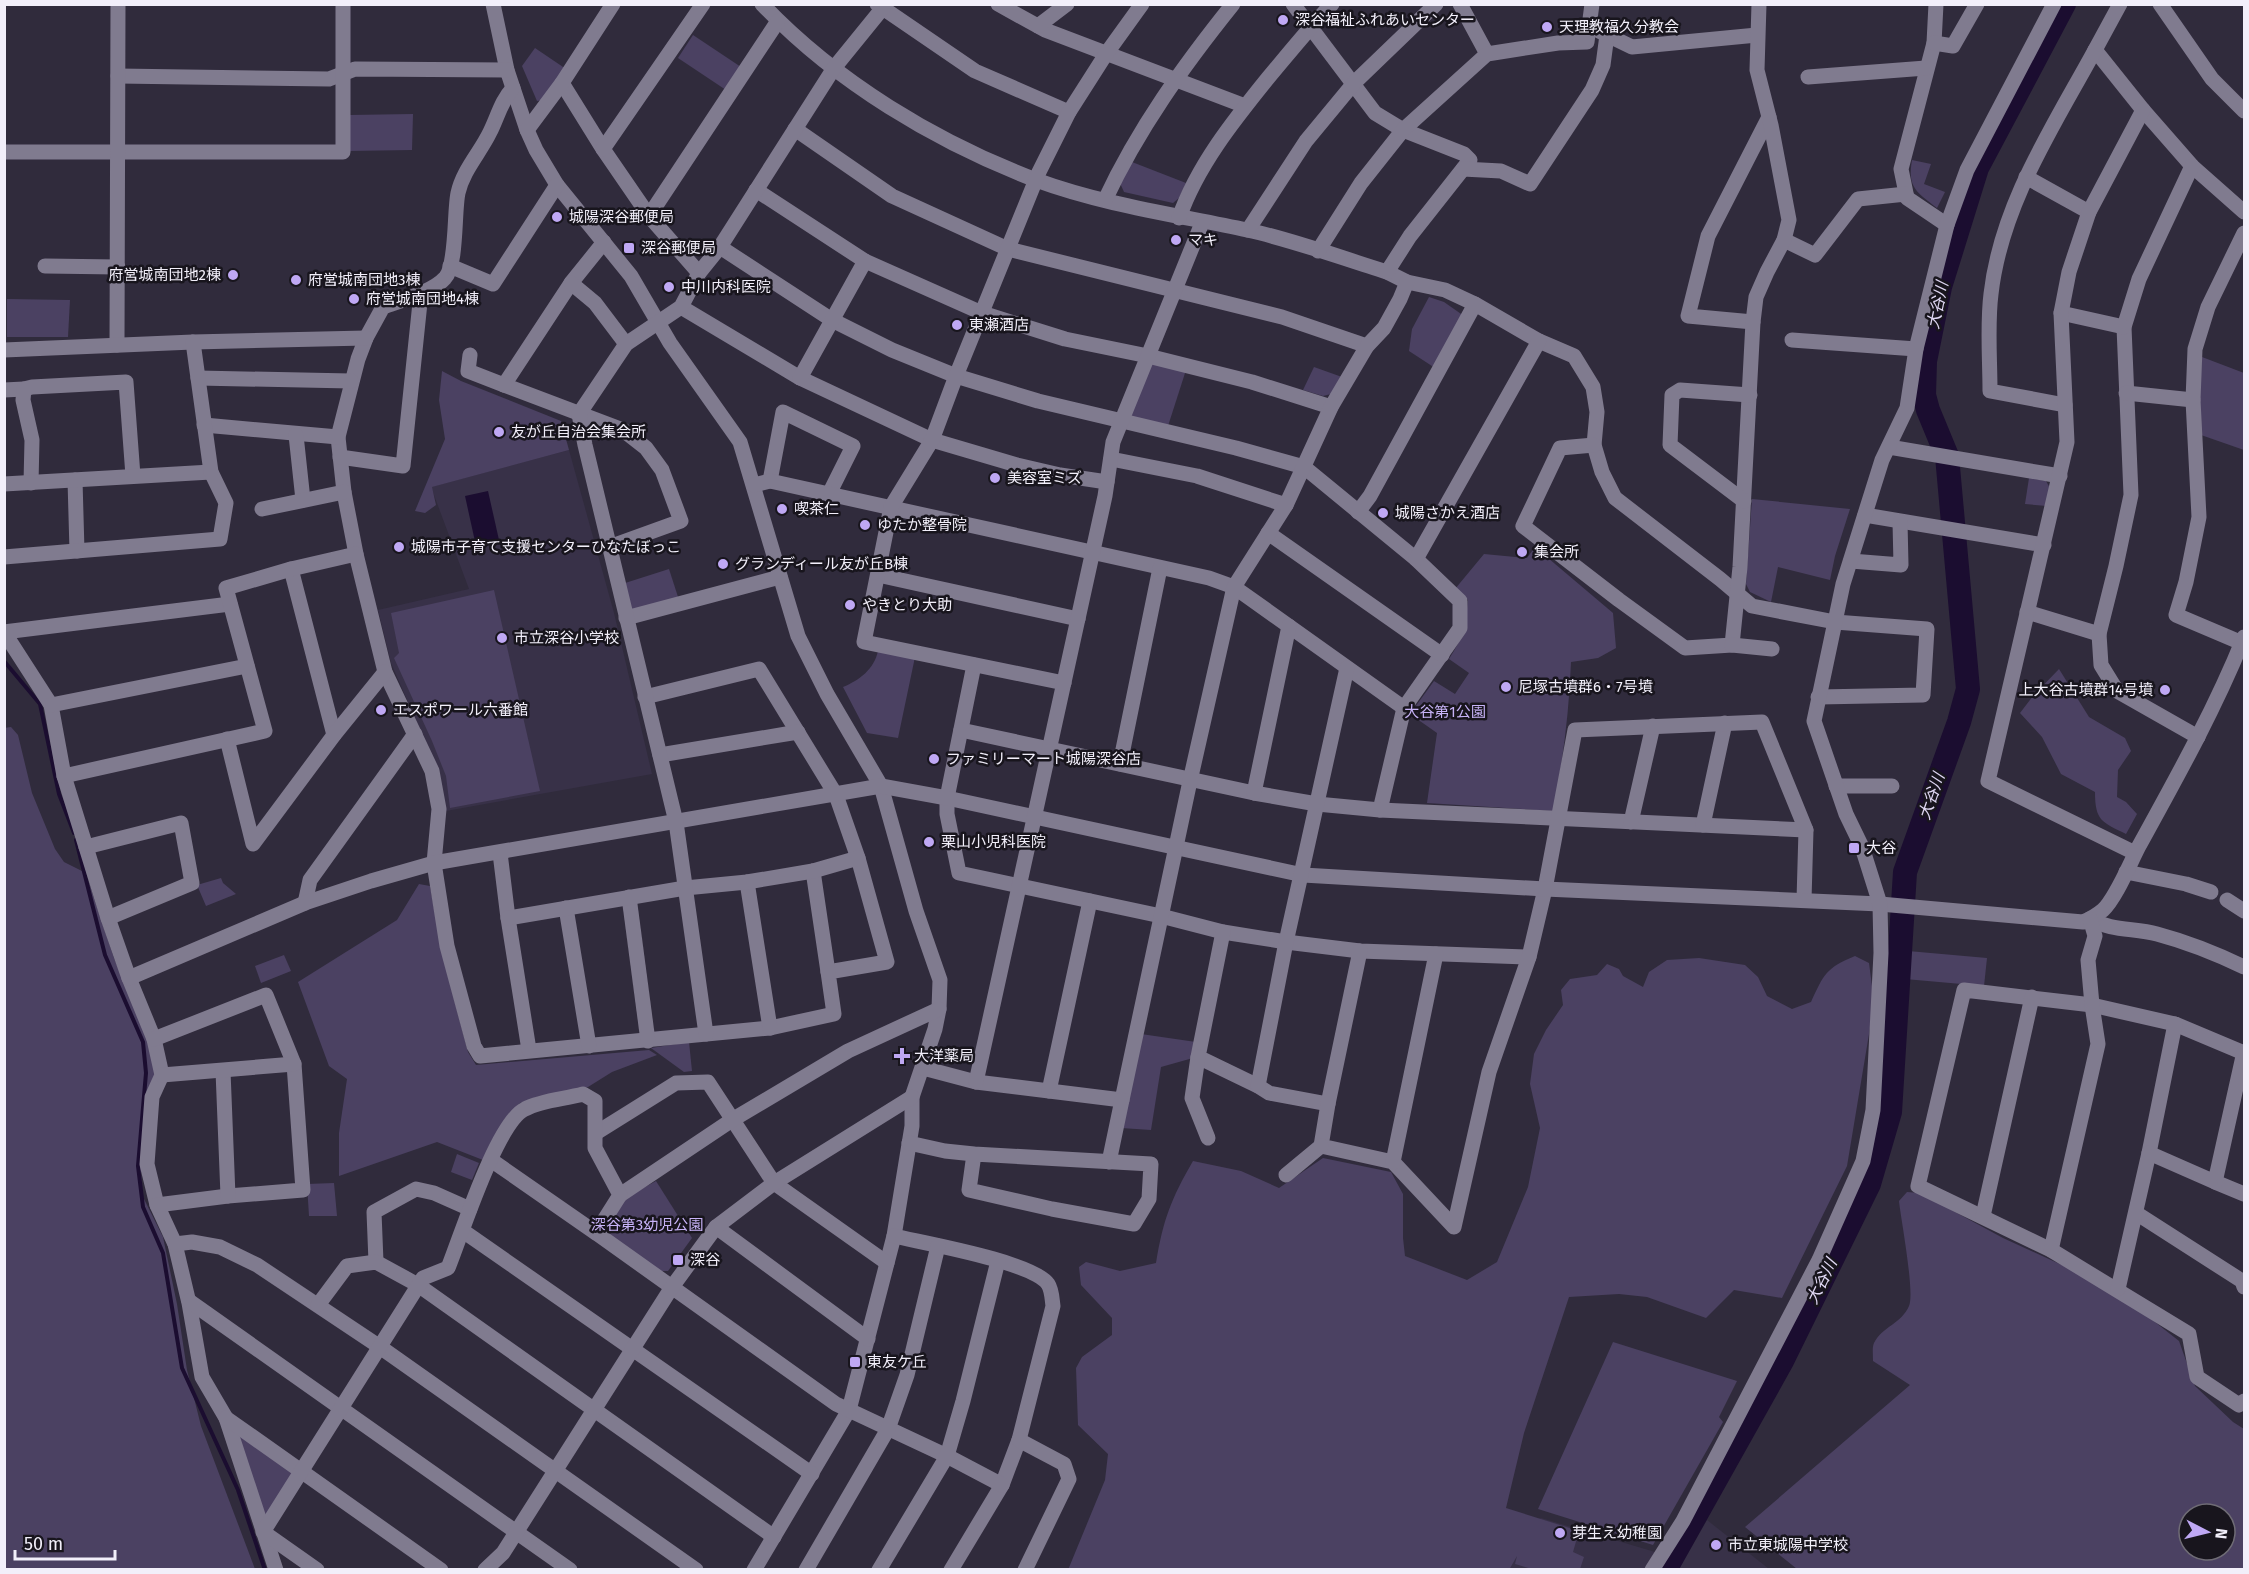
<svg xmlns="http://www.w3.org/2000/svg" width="2249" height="1574" viewBox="0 0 2249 1574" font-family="'Fira Sans','Noto Sans JP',sans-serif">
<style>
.built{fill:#383148}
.green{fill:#4b4162;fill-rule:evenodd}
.water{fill:#1b0d30}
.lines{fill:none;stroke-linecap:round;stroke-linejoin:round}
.stream{stroke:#1b0d30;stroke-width:4}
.river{stroke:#1b0d30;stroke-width:24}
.minor{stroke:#807b8f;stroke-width:15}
.poi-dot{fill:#bfa8f4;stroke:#18151d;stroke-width:2}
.labels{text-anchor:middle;stroke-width:5;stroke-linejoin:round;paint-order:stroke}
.poi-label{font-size:15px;fill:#f2effa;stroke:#18151d;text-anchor:start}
.park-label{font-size:15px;fill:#c7b3f7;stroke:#18151d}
.water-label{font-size:16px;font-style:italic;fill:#e0d8f4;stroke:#18151d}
</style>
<rect width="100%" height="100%" fill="#302b3c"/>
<g class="built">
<polygon points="569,450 614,613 652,774 446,811 440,776 391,663 378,610 469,589 431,487"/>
<polygon points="1541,1518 1655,1552 1645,1569 1509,1570 1517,1547 1536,1520"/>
<polygon points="1707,1520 1769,1569 1679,1569"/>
</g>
<g class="green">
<polygon points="693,35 741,67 726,90 678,58"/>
<polygon points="535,48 566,69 544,100 537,101 522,66"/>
<polygon points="413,114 412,150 347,151 349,115"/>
<path d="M1912,160L1931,164L1924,184L1945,192L1937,208C1917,192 1907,188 1912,160Z"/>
<polygon points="1132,162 1186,183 1179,198 1173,203 1124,192 1120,183"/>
<polygon points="1429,297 1444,302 1464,316 1435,368 1409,351 1412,329"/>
<polygon points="7,299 70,300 68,337 7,337"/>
<polygon points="2202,357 2244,373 2244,450 2201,435 2199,392"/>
<polygon points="1152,361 1186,370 1168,426 1129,417"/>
<polygon points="1314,367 1342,377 1331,394 1323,396 1303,390"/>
<polygon points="442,371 461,381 561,421 569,450 432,487 436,505 425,513 415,511 445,439 439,400"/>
<polygon points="2029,478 2046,481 2050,488 2047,506 2025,504"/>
<polygon points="1752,499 1850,509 1835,556 1830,580 1778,567 1771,602 1750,592 1746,584"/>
<path d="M1535,547L1613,613L1616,648L1598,658L1571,662C1569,713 1563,761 1553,811L1427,803L1437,733L1410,714L1434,681L1455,694L1469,673L1449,659C1464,636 1465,626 1468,600L1455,589L1484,554L1527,558Z"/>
<polygon points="669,569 679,600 629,614 622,584"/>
<polygon points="494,590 540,791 450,808 446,776 432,741 394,658 399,653 391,613"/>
<path d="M878,651L915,657L898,738L867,733L843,687C860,680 874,669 878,651Z"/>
<path d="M2059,669L2089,717L2125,738L2131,751L2118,770L2117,797L2126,802L2137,814L2126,834C2102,822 2095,821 2095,792L2061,774L2042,737L2020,713L2033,696Z"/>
<polygon points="11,727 18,735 32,793 55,849 64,862 82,871 89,883 114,958 148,1041 155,1075 145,1103 140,1146 142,1195 163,1237 177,1304 187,1370 201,1426 255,1569 5,1569 4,728"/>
<polygon points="221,878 223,883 236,894 206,906 197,885"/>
<polygon points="419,884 430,886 442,953 468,1052 476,1065 649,1050 657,1055 612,1072 588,1087 520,1103 507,1119 483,1160 437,1142 339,1176 339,1133 347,1079 329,1066 298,982 397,920"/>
<polygon points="1908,951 1987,958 1984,986 1905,979"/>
<polygon points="284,955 291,971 261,983 255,966"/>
<path d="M1855,956L1869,963L1872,986V1016L1847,1166L1782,1298L1734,1290L1706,1318L1647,1297L1619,1294L1569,1297L1524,1433L1506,1508L1579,1531L1573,1552L1584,1557L1580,1569H1532L1515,1564L1517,1556L1509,1570H1068L1105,1480L1108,1454L1078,1425L1076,1368L1082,1357L1112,1335V1318L1081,1285L1079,1267L1086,1262L1120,1271L1156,1263C1163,1220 1171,1199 1193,1161L1241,1171L1279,1188L1323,1158L1391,1172L1403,1194V1238L1405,1256L1467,1280L1497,1262L1528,1187L1540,1128L1530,1084L1534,1054L1546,1030L1563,1005L1561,990L1570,979L1597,975L1607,964L1619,969L1623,976L1643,987L1649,972L1667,960L1699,958L1745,965L1758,977L1767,996L1792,1009L1811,1002C1824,974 1826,968 1855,956Z"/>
<polygon points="1141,1034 1196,1042 1193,1058 1161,1067 1151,1130 1121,1128"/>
<polygon points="689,1042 692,1071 684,1072 651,1048"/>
<polygon points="457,1154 479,1163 472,1180 451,1172"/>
<polygon points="656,1181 692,1238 668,1271 658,1271 609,1236 606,1228 625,1198"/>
<polygon points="334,1183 337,1216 309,1216 307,1184"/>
<path d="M1907,1192L1920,1193L2003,1238L2112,1288L2179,1341L2195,1386L2233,1422L2244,1429V1569H1797L1745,1527L1910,1385L1873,1361C1873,1355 1872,1347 1874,1343C1882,1327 1902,1323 1909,1306C1915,1293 1901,1220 1899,1201ZM2189,1514H2225V1550H2189Z"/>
<polygon points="1613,1342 1737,1381 1719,1417 1723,1422 1653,1545 1538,1509"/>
<polygon points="234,1430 297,1473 265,1522"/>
</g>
<polygon class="water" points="488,491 499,540 476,546 465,496"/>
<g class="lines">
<g class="stream">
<polyline points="4,661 40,704 59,794 74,833"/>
<polyline points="76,840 105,955 143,1042 146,1073 138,1166 143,1207 163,1253 182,1368 238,1490 265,1570"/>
</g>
<polyline class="river" points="1665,1570 1782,1361 1869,1184 1890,1112 1905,872 1959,722 1968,689 1947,456 1928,410 1924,395 1925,361 1940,287 1977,168 2064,4"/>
<g class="minor">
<polyline points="493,4 507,70 527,130 536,150 557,185 631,276 670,343 740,442 798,636 827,694 881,786 916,911 940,980 939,1009 935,1029 912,1097 912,1126 894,1236 849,1410 754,1570"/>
<path d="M762,4C836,82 936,142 1036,180C1104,205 1177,215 1247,230C1294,240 1341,258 1387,272L1407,282L1445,290L1475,304L1539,341L1574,356L1593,387L1597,412L1594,445L1602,472L1615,498L1720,579L1752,606L1835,622L1927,629L1923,695L1818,697"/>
<polyline points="877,4 975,71 1069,112"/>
<polyline points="998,4 1045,30 1245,106"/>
<polyline points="1293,4 1375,113 1403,130 1464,154 1470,160 1410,236 1387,272"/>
<polyline points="1460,4 1487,54"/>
<polyline points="1936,4 1934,43 1901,169 1907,198 1947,225"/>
<polyline points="2120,4 2095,50 2143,110 2192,166 2244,212"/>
<polyline points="2160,4 2212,79 2244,111"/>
<polyline points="1038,26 1067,4"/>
<polyline points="1599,31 1632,47 1757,35"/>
<polyline points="1934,43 1953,46 1977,4"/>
<polyline points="118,76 329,79 355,69 507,70"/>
<polyline points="1808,77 1926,68"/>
<polyline points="562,83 603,149 649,216 699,273"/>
<path d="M513,88C501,101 498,116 490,132C480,153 463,170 458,193C454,211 457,266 445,278C433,292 399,301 383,307L366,338L358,359L338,437L344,492L356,554L385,672L432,771L439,809L434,863L439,895L447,946L474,1046L480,1056L770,1028L834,1014L828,972L887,962L858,858L836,795L759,669L645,697"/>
<polyline points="795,129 892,196 1008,249 1282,317 1367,346"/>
<polyline points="527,130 562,83 613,4"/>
<polyline points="603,149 703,4"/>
<polyline points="4,152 343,152 343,4"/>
<polyline points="2192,166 2139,279 2124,327 2131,495 2116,566 2099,634 2101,665 2117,691 2198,737"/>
<polyline points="1463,169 1501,171 1530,184 1592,90 1603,65 1607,35"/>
<polyline points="2026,177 2089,212"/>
<polyline points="756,190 865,261 982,313 1065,339 1148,356 1252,382 1331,407"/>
<path d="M1105,200C1138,129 1184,65 1233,4"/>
<polyline points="649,216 778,21"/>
<path d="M1179,218C1197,166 1234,120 1268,78C1289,53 1309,28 1332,4"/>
<polyline points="1248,230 1306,141 1354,83 1436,4"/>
<polyline points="1784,240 1815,255 1858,199 1906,194"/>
<polyline points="604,242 571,283 504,385 623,430 646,448 662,470 681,521 609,547"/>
<polyline points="720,247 832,320 892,350 956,376 1038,401 1236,448 1304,467 1416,559 1460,601 1460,628 1404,708 1380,810"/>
<polyline points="1318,251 1361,183 1403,130 1487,54 1558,43 1587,42 1592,4"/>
<polyline points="45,266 118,267"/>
<polyline points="450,266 493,284 557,185"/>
<polyline points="571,283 595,303 626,344"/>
<polyline points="681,307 800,378 932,440 1017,465 1060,475 1107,482"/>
<polyline points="2061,313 2124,327"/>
<polyline points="1753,322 1688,316 1708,236 1769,117"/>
<polyline points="1792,340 1916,349"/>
<polyline points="117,345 118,4"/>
<polyline points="4,350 193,342 366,338"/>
<polyline points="470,355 468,371 504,385"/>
<polyline points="198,378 351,381"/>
<polyline points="800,378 865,261"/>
<polyline points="4,390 24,389"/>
<polyline points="2126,393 2193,400"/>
<path d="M2065,405L1990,391C1990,359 1987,325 1991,294C2001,205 2053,127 2095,50"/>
<polyline points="204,425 338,437"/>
<polyline points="296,435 303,500"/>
<polyline points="1594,445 1560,448 1523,526 1619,600 1685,648 1732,645 1740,567 1753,322 1756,297 1767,272 1784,240 1789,220 1771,125 1757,70 1759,4"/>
<polyline points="1889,447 2060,476"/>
<polyline points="340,457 403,466 421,293"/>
<polyline points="1111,459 1197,476 1286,505"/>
<polyline points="75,480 77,551"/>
<polyline points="770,481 783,412 853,446 829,494"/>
<polyline points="31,483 32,440 23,400 24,389 32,387 126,382 133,476"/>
<polyline points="4,484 211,472"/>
<polyline points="754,485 770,481 1209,578 1234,587 1404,708"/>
<polyline points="1744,501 1670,445 1672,395 1680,390 1750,395"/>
<polyline points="262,509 344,492"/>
<polyline points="1358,512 1370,496 1475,304"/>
<polyline points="1865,515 2044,545"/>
<polyline points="1268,533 1442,655"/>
<polyline points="4,557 220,539 226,503 211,472 193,342"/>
<polyline points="1416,559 1539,341"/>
<polyline points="1851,561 1901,565 1900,522"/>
<polyline points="291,569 334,735"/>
<polyline points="878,575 1078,619"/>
<polyline points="2027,612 2099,634"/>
<polyline points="626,618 780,577"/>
<polyline points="4,632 51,705 64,776 108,918 129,978 154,1039 162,1075 152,1097 147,1164 157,1205 175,1244 189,1303 202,1377 226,1418 276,1570"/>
<polyline points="4,632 230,604"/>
<polyline points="2242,643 2176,615 2186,582 2199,517 2193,400 2195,349 2208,307 2244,233"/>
<polyline points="1732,645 1772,649"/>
<polyline points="974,665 947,798 947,814 959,873 1161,916 1223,932 1286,942 1360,951 1529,957"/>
<polyline points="1064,683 864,642 891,507 932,440 956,376 1039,172 1069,112 1106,54 1142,4"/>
<polyline points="51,705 247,666"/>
<polyline points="961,730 1254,793 1317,804 1380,810 1806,830"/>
<polyline points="227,739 253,844 334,735 385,672"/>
<polyline points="660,755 798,732"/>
<polyline points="1120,764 1160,568"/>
<polyline points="64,776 265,731 226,588 291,569 356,554"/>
<polyline points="1836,786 1892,786"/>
<polyline points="1254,793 1289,626"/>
<polyline points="1631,822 1653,726"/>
<polyline points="1703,825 1725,723"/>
<polyline points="86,847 181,823 192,883 108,918"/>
<polyline points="500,853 508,918 529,1050"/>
<polyline points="2135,853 1988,781 2067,442 2061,313 2069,272 2089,212 2143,110"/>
<polyline points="813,871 828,972"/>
<polyline points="2126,872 2186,884 2211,892"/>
<polyline points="747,882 770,1028"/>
<polyline points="629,897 648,1041"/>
<polyline points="2227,900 2244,911"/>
<polyline points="305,903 310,880 415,734"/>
<polyline points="566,908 589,1046"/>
<polyline points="508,918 685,888 747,882 813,871 858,858"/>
<path d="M2090,919C2111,931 2134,928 2157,934C2187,942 2217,954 2244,967"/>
<polyline points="1223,932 1198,1057 1258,1086 1269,1093 1328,1104"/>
<polyline points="1360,951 1328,1104 1321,1146 1393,1162 1454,1227 1489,1072 1529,957 1545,889 1575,730 1762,722 1806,830 1804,900"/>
<path d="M129,978L305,903L371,881L434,863L881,786L947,798L1303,875L1545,889L1880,904L2083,922C2090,919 2097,915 2103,910C2116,898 2130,863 2139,846C2177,777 2215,709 2244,637"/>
<polyline points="706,1034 676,822 585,445 579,414 626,344 681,307 699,273 720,247 834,68 886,4"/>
<polyline points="154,1039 266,995 294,1064 303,1190 228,1196 157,1205"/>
<polyline points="2244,1053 2175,1024 2092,1005 1964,990 1918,1186 2051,1250 2189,1334 2197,1377 2239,1405 2244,1401"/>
<polyline points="1198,1057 1192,1098 1208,1138"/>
<polyline points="923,1068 976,1082 1122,1100 1190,781 1234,587 1286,505 1331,407 1367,346 1384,328 1400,299 1407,282"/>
<polyline points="223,1071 228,1196"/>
<polyline points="162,1075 294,1064"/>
<polyline points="976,1082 1105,496 1113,442 1202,223"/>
<polyline points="1258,1086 1286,942 1347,668"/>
<polyline points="1049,1091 1090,901"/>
<polyline points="596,1133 676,1083 708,1082 774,1183 887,1263"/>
<polyline points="909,1143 945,1151 974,1154 1151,1164 1149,1199 1134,1224 1052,1209 969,1190 974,1154"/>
<polyline points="2149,1153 2175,1024"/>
<polyline points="491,1160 596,1233"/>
<polyline points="1109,1162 1122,1100"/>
<polyline points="1393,1162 1436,954"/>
<polyline points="1286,1175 1321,1146"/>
<polyline points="2215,1182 2244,1194"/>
<polyline points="620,1195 732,1120 848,1051 939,1009"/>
<polyline points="2136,1213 2242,1281 2244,1287"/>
<polyline points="1983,1216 2032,997"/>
<polyline points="716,1227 868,1339"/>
<polyline points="463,1231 812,1474"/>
<path d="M894,1236C923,1243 1033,1262 1048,1284C1052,1290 1052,1299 1053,1306L1019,1440L1002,1485L951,1570"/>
<polyline points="175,1244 192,1242 220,1247 257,1265 380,1347 696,1570"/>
<polyline points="2051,1250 2098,1044 2092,1005 2088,960 2095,936 2090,919"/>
<polyline points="376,1262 374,1212 416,1189 434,1193 470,1209"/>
<polyline points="2118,1289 2149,1153 2215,1182 2244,1052"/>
<polyline points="189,1301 570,1570"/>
<polyline points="318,1305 347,1266 376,1262 418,1285 774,1537"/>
<polyline points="226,1418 441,1570"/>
<polyline points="1019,1440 1064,1464 1069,1479 1025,1570"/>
<path d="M317,1570L263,1532L423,1278L448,1268C461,1236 497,1122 525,1109C542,1100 565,1099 583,1094L595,1101V1148L620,1195L596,1233L836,1404L947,1456L1002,1485"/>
<polyline points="485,1570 503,1553 672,1287 716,1227 774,1183 912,1097"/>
<polyline points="806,1570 888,1429 907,1375 938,1246"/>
<polyline points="879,1570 947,1456 963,1401 998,1261"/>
<polyline points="1652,1570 1683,1521 1819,1260 1863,1161 1873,1110 1881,953 1880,904 1862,847 1846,814 1814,721 1843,584 1882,460 1907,408 1916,349 1947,225 1967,170 2054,4"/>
</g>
</g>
<g class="poi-dot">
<circle cx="1283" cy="20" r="6"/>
<circle cx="1547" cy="27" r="6"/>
<circle cx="557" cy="217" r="6"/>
<circle cx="1176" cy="240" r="6"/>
<rect x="623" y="242" width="12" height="12" rx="3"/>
<circle cx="233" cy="275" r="6"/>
<circle cx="296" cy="280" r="6"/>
<circle cx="669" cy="287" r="6"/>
<circle cx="354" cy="299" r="6"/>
<circle cx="957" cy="325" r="6"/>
<circle cx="499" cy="432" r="6"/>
<circle cx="995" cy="478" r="6"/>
<circle cx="782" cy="509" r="6"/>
<circle cx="1383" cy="513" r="6"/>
<circle cx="865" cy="525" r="6"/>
<circle cx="399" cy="547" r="6"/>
<circle cx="1522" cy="552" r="6"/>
<circle cx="723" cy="564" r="6"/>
<circle cx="850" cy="605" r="6"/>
<circle cx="502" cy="638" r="6"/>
<circle cx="1506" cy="687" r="6"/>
<circle cx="2165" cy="690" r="6"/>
<circle cx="381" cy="710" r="6"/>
<circle cx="934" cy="759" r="6"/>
<circle cx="929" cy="842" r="6"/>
<rect x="1848" y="842" width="12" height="12" rx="3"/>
<path d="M899 1047h6v6h6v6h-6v6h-6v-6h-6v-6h6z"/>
<rect x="672" y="1254" width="12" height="12" rx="3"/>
<rect x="849" y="1356" width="12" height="12" rx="3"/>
<circle cx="1560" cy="1533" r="6"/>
<circle cx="1716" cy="1545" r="6"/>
</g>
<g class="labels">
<g class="poi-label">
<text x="1295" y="25">深谷福祉ふれあいセンター</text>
<text x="1559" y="32">天理教福久分教会</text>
<text x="569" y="222">城陽深谷郵便局</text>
<text x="1188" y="245">マキ</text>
<text x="641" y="253">深谷郵便局</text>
<text x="221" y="280" text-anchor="end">府営城南団地2棟</text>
<text x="308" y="285">府営城南団地3棟</text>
<text x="681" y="292">中川内科医院</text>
<text x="366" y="304">府営城南団地4棟</text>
<text x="969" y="330">東瀬酒店</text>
<text x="511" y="437">友が丘自治会集会所</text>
<text x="1007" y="483">美容室ミズ</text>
<text x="794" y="514">喫茶仁</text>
<text x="1395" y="518">城陽さかえ酒店</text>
<text x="877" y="530">ゆたか整骨院</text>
<text x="411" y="552">城陽市子育て支援センターひなたぼっこ</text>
<text x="1534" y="557">集会所</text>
<text x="735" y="569">グランディール友が丘B棟</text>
<text x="862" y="610">やきとり大助</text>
<text x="514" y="643">市立深谷小学校</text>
<text x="1518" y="692">尼塚古墳群6・7号墳</text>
<text x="2153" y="695" text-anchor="end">上大谷古墳群14号墳</text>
<text x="393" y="715">エスポワール六番館</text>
<text x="946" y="764">ファミリーマート城陽深谷店</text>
<text x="941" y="847">栗山小児科医院</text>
<text x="1866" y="853">大谷</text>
<text x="914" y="1061">大洋薬局</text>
<text x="690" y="1265">深谷</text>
<text x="867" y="1367">東友ケ丘</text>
<text x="1572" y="1538">芽生え幼稚園</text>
<text x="1728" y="1550">市立東城陽中学校</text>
</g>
<g class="park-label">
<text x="1445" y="717">大谷第1公園</text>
<text x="647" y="1230">深谷第3幼児公園</text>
</g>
<g class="water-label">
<text transform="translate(1937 305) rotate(-78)" y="6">大谷川</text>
<text transform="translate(1931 796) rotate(-71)" y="6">大谷川</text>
<text transform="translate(1821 1281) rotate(-64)" y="6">大谷川</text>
</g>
</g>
<rect width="2249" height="1574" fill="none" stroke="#f2effa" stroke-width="12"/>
<g transform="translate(2207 1532) rotate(97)"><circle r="28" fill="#18151d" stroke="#6f6c75" stroke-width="1.5"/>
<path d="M0-4.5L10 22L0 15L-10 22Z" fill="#bfa8f4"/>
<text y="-9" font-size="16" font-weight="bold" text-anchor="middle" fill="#f2effa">N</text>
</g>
<path d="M15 1550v9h100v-9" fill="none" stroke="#f2effa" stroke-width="3"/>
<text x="24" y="1550" font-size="18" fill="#f2effa" stroke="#18151d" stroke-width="4.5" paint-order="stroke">50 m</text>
</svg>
